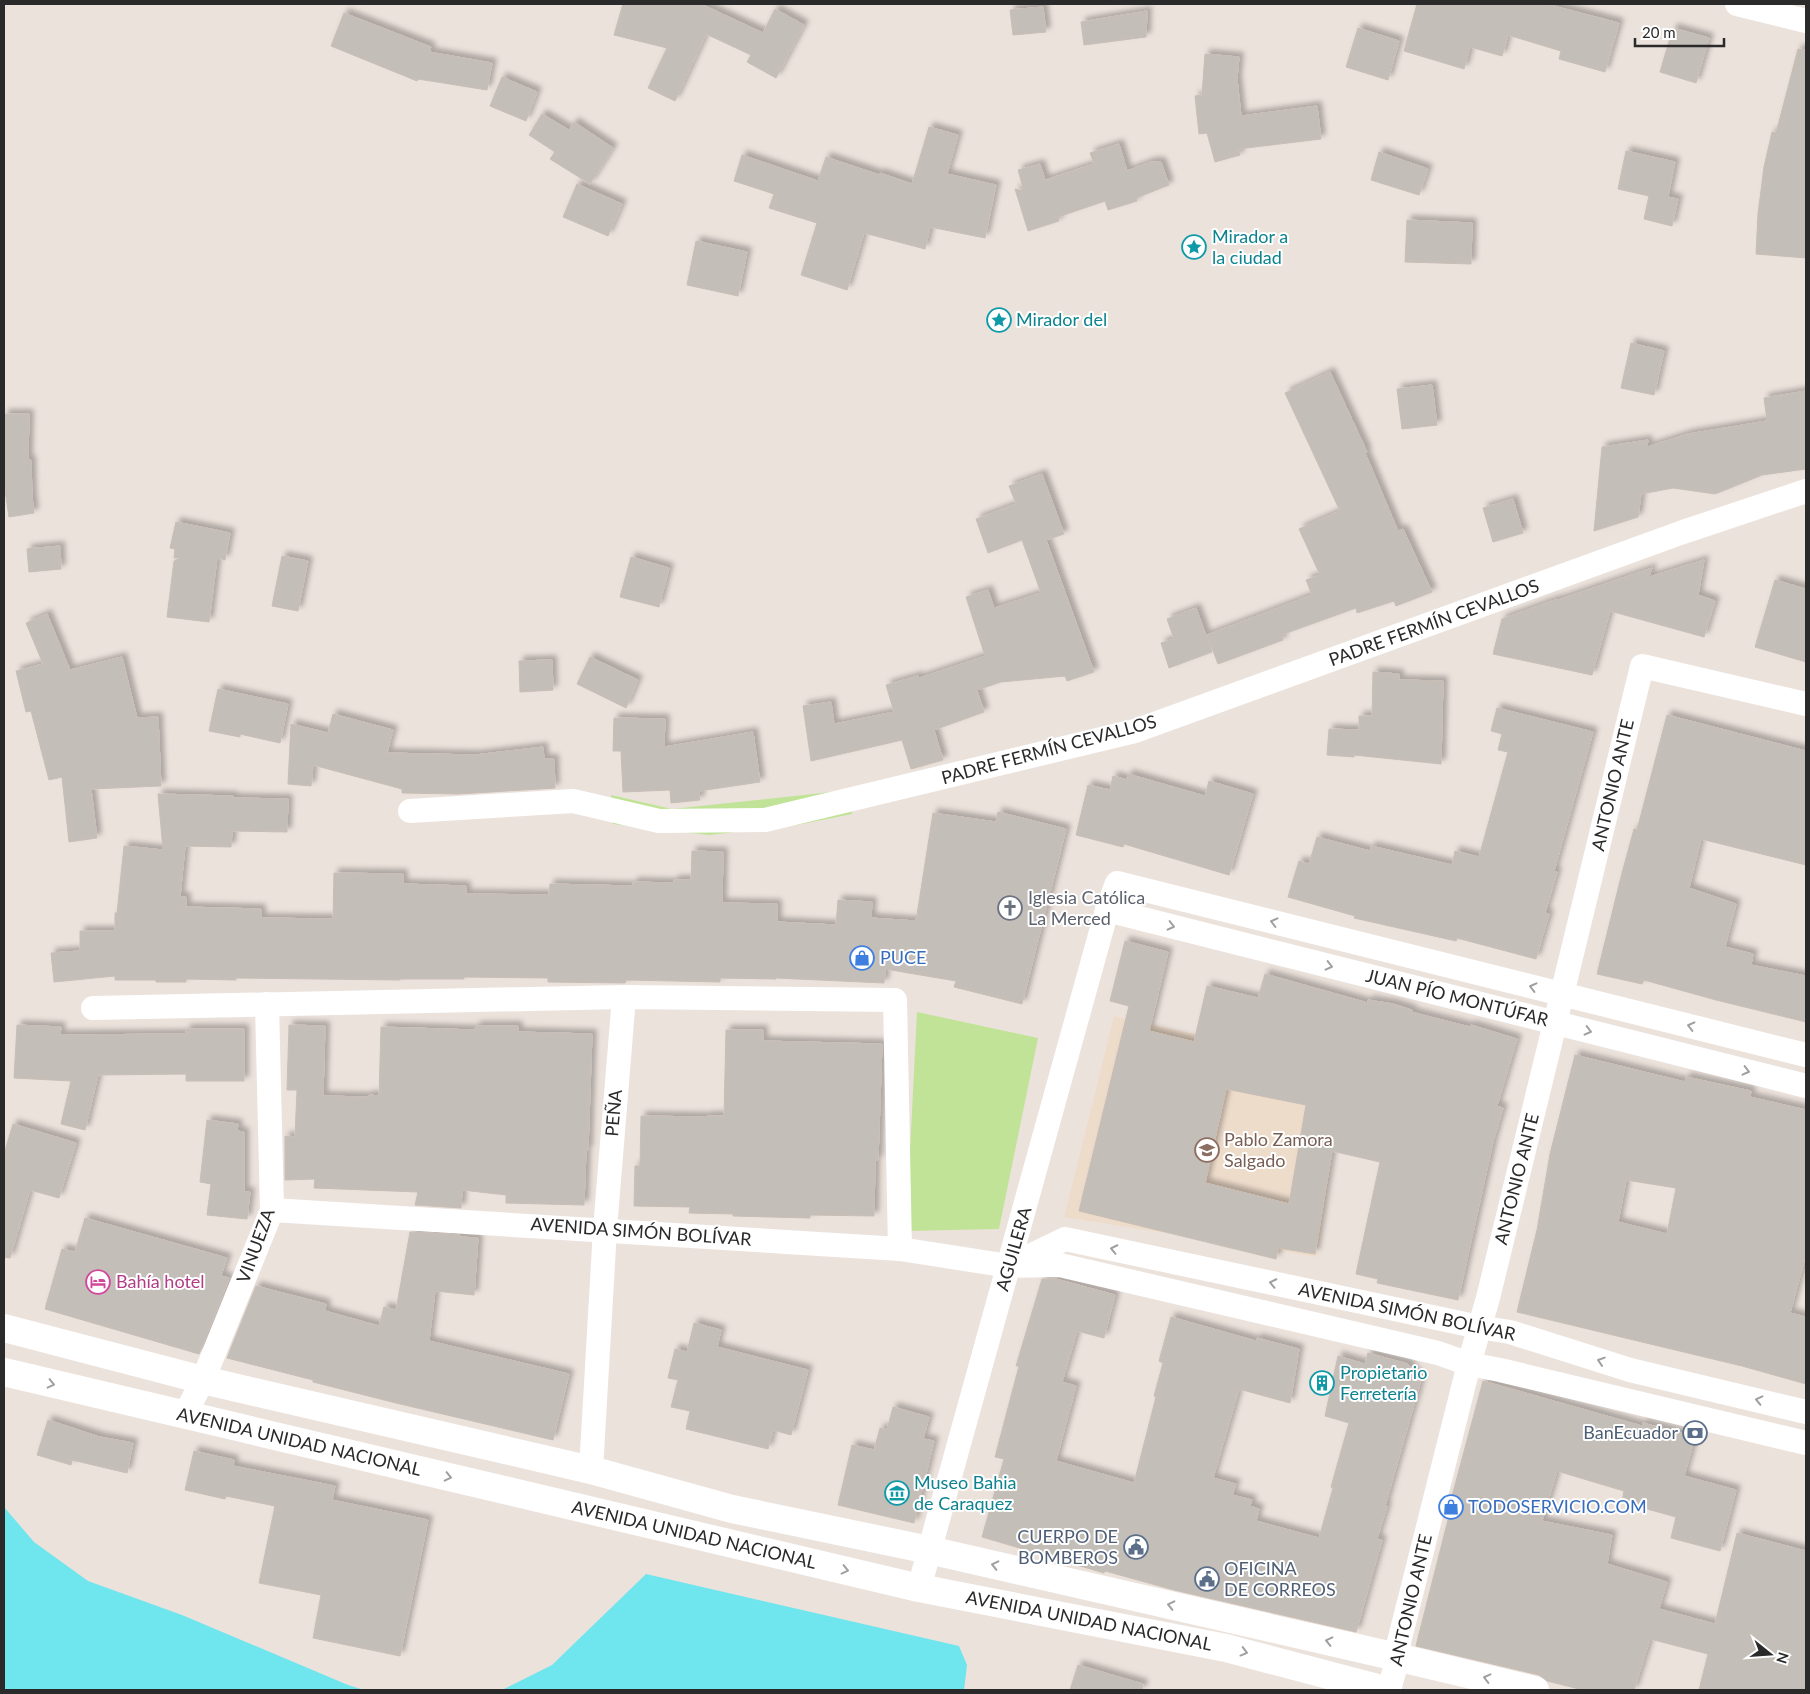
<svg xmlns="http://www.w3.org/2000/svg" width="1810" height="1694" viewBox="0 0 1810 1694" font-family="Lato,sans-serif">
<style>
.education{fill:#eedccb}
.green{fill:#c0e398}
.water{fill:#6fe5ee}
.building{fill:#c4beb8;stroke:#c8beb6;fill-rule:evenodd;filter:url(#shadow)}
.lines{fill:none;stroke-linecap:round;stroke-linejoin:round}
.street{stroke:#fff;stroke-width:24}
.secondary{stroke:#fff;stroke-width:28}
.oneway{stroke:#9f9f9f}
.labels{text-anchor:middle;stroke-width:4;stroke-linejoin:round;paint-order:stroke}
.culture-label{font-size:18px;fill:#0d838f;stroke:#fff;text-anchor:start}
.street-label{font-size:18px;fill:#2a2a2a;stroke:#fff}
.worship-label{font-size:18px;fill:#5b616d;stroke:#fff;text-anchor:start}
.shop-label{font-size:18px;fill:#366cbe;stroke:#fff;text-anchor:start}
.education-label{font-size:18px;fill:#785e54;stroke:#fff;text-anchor:start}
.hotel-label{font-size:18px;fill:#b23c85;stroke:#fff;text-anchor:start}
.service-label{font-size:18px;fill:#4e5e75;stroke:#fff;text-anchor:end}
</style>
<defs>
<filter id="shadow"><feDropShadow dx="4.5" dy="-4.5" stdDeviation="2.5" flood-color="#0004"/></filter>
</defs>
<rect width="100%" height="100%" fill="#ece2dc"/>
<polygon class="education" points="1114,1016 1345,1068 1317,1257 1064,1217"/>
<g class="green">
<polygon points="850,790 852,814 797,825 709,835 613,824 611,795 672,809"/>
<polygon points="917,1012 1038,1038 999,1229 906,1231"/>
</g>
<g class="water">
<polygon points="4,1507 34,1542 88,1581 182,1615 348,1685 364,1690 4,1690"/>
<polygon points="646,1574 959,1646 967,1665 964,1690 502,1690 552,1665"/>
</g>
<g class="building">
<polygon points="623,4 701,4 763,33 775,9 804,25 776,78 747,62 751,55 706,34 675,101 648,88 667,48 614,35"/>
<polygon points="1417,4 1546,4 1619,23 1605,72 1559,59 1561,51 1508,35 1502,56 1470,47 1464,69 1404,51"/>
<polygon points="1043,7 1046,32 1013,35 1010,10"/>
<polygon points="1147,11 1146,37 1084,45 1081,22"/>
<polygon points="344,13 431,47 429,52 492,63 487,90 418,79 417,81 331,46"/>
<polygon points="1358,28 1399,41 1388,80 1346,67"/>
<polygon points="1673,28 1709,38 1696,83 1660,72"/>
<polygon points="1798,49 1806,50 1806,258 1756,254 1758,214 1764,167 1772,132 1776,133"/>
<polygon points="1205,54 1239,57 1237,79 1241,116 1317,106 1321,139 1238,149 1240,155 1215,162 1207,133 1199,134 1195,96 1202,95"/>
<polygon points="502,77 537,92 526,121 490,106"/>
<polygon points="542,114 569,130 574,122 613,148 590,184 550,159 555,152 529,135"/>
<polygon points="929,127 958,135 947,174 996,185 985,238 930,227 925,249 864,233 847,290 801,275 817,223 769,208 774,194 734,181 742,155 818,181 826,157 880,175 880,173 912,184"/>
<polygon points="1119,144 1127,171 1151,162 1161,162 1169,185 1136,198 1137,201 1108,210 1105,201 1058,217 1059,221 1028,231 1015,189 1024,191 1018,170 1040,164 1045,180 1094,164 1090,153"/>
<polygon points="1626,151 1675,162 1668,197 1678,199 1672,226 1644,219 1649,196 1618,189"/>
<polygon points="1379,152 1428,169 1419,195 1371,180"/>
<polygon points="577,184 622,204 608,236 563,217"/>
<polygon points="1407,220 1472,223 1471,264 1405,262"/>
<polygon points="696,241 747,252 738,296 687,285"/>
<polygon points="1631,343 1664,351 1654,395 1621,388"/>
<polygon points="1330,372 1367,452 1365,453 1398,531 1403,529 1432,592 1396,606 1394,601 1357,613 1356,608 1281,635 1283,640 1218,664 1207,635 1312,595 1306,580 1320,575 1299,529 1340,511 1285,393"/>
<polygon points="1432,385 1437,425 1402,429 1397,389"/>
<polygon points="1806,391 1806,469 1762,475 1715,494 1673,488 1641,494 1638,517 1594,531 1602,447 1648,440 1647,447 1688,434 1767,421 1764,398"/>
<polygon points="4,414 29,414 28,460 31,460 32,497 34,513 9,517 4,484"/>
<polygon points="1042,474 1064,534 1046,540 1094,672 1067,681 1065,676 1001,682 977,690 984,712 934,730 943,760 911,769 902,740 811,761 803,706 831,702 834,724 894,712 886,685 918,676 919,678 985,656 966,597 988,590 994,608 1041,593 1022,540 988,553 976,519 1016,504 1009,486"/>
<polygon points="1513,499 1523,533 1493,542 1483,508"/>
<polygon points="176,522 230,533 225,560 217,558 209,622 167,617 174,561 182,557 174,558 175,549 170,548"/>
<polygon points="60,546 61,569 29,572 27,549"/>
<polygon points="282,556 308,561 298,611 272,606"/>
<polygon points="631,557 669,568 659,607 620,597"/>
<polygon points="1704,560 1698,595 1715,601 1704,637 1610,611 1592,675 1493,654 1502,619 1555,600 1558,600 1652,568 1649,577"/>
<polygon points="1775,580 1806,589 1806,662 1755,647"/>
<polygon points="1196,608 1212,652 1169,668 1161,643 1174,639 1167,619"/>
<polygon points="47,614 70,670 122,657 137,718 158,717 161,786 91,789 97,838 69,842 62,777 49,780 31,711 26,712 16,671 43,664 26,623"/>
<polygon points="590,657 638,680 626,708 577,684"/>
<polygon points="552,660 553,690 520,692 519,661"/>
<polygon points="1373,672 1399,674 1399,680 1443,681 1441,764 1354,755 1354,757 1327,755 1329,729 1359,730 1359,716 1372,716"/>
<polygon points="218,689 288,704 280,743 240,734 240,737 209,731"/>
<polygon points="1497,708 1593,732 1554,871 1557,872 1545,913 1549,914 1536,959 1457,938 1456,941 1354,918 1355,916 1288,897 1299,861 1309,864 1317,837 1370,851 1371,846 1452,865 1455,851 1479,857 1508,752 1498,750 1502,734 1491,731"/>
<polygon points="333,714 393,730 387,753 475,755 543,747 544,759 554,759 555,788 458,794 402,793 402,789 313,765 311,786 288,784 291,724 328,733"/>
<polygon points="1667,715 1806,751 1806,865 1701,839 1689,888 1736,904 1725,947 1753,954 1751,965 1806,976 1806,1022 1716,1000 1644,980 1642,984 1597,974 1622,873 1634,829 1637,830"/>
<polygon points="614,718 665,719 664,747 753,732 760,782 699,791 700,800 671,803 670,790 623,792 621,751 613,751"/>
<polygon points="1128,774 1205,796 1209,781 1253,794 1229,875 1124,844 1123,847 1076,835 1088,785 1110,790 1113,776 1127,780"/>
<polygon points="158,794 233,796 233,798 288,799 287,832 232,831 231,847 185,846 180,897 186,897 186,907 261,909 261,918 333,919 334,873 403,874 403,884 466,886 466,894 549,895 550,884 633,886 633,882 674,883 674,880 691,880 692,851 723,852 722,903 777,904 777,922 836,925 838,900 872,902 871,918 916,921 933,813 996,822 998,812 1066,829 1022,1004 954,987 956,981 885,969 884,983 776,978 776,979 720,978 720,982 626,980 625,983 548,982 548,978 464,977 464,979 400,979 400,980 236,978 236,980 186,979 186,982 156,982 156,980 115,980 115,976 54,982 51,953 80,951 80,931 115,931 115,913 117,913 124,846 163,850"/>
<path d="M1125,941L1168,952L1149,1031L1194,1042L1207,986L1258,998L1265,974L1368,1003V1000L1393,1004L1412,1010L1411,1012L1470,1027L1471,1025L1517,1039L1497,1106L1503,1108L1493,1142L1458,1300L1377,1283L1378,1279L1356,1274L1380,1162L1332,1151L1315,1254L1278,1248L1276,1259L1079,1211L1129,1006L1110,1001ZM1226,1089L1306,1105L1289,1204L1205,1183Z"/>
<polygon points="17,1025 61,1027 60,1035 186,1034 186,1029 244,1029 244,1081 186,1081 186,1074 98,1075 85,1130 61,1124 71,1081 14,1078"/>
<polygon points="289,1025 325,1026 323,1096 369,1097 369,1095 379,1096 381,1027 475,1030 476,1026 518,1026 518,1032 592,1034 588,1150 586,1150 584,1205 506,1203 506,1195 462,1190 461,1208 415,1205 418,1192 314,1188 315,1179 285,1180 285,1136 295,1137 297,1090 287,1090"/>
<polygon points="726,1030 763,1030 763,1041 882,1044 878,1160 875,1160 874,1216 810,1215 810,1218 733,1216 733,1214 689,1213 690,1207 634,1206 635,1166 640,1166 641,1116 707,1117 707,1116 724,1116"/>
<path d="M1575,1055L1685,1082L1686,1077L1751,1091L1750,1097L1806,1110V1254L1790,1313L1806,1317V1384L1742,1366L1517,1312L1537,1230L1550,1154ZM1626,1180L1676,1188L1667,1234L1618,1222Z"/>
<polygon points="207,1120 238,1124 237,1131 244,1132 244,1192 250,1192 247,1219 207,1215 211,1184 200,1182"/>
<polygon points="13,1124 76,1143 59,1198 30,1190 10,1258 4,1257 4,1154"/>
<polygon points="85,1218 227,1258 221,1276 229,1278 199,1354 45,1309 62,1249 75,1252"/>
<polygon points="410,1232 460,1235 460,1237 478,1238 474,1295 435,1291 429,1341 569,1374 553,1440 396,1403 313,1382 313,1380 227,1358 256,1286 326,1304 325,1311 379,1326 384,1307 396,1310"/>
<polygon points="1042,1279 1056,1279 1115,1295 1104,1338 1077,1331 1062,1382 1076,1386 1056,1461 1134,1483 1156,1397 1154,1396 1163,1363 1159,1361 1171,1317 1256,1341 1257,1338 1299,1349 1290,1403 1239,1389 1213,1478 1236,1484 1232,1495 1252,1500 1250,1506 1259,1509 1256,1521 1319,1538 1333,1488 1331,1487 1349,1423 1325,1416 1338,1356 1365,1364 1368,1353 1408,1364 1421,1380 1385,1506 1387,1506 1377,1539 1382,1540 1356,1632 1174,1590 1105,1571 1104,1573 982,1537 1004,1459 995,1457 1019,1366 1016,1366"/>
<polygon points="694,1323 721,1330 717,1347 808,1370 791,1435 773,1430 768,1449 686,1429 690,1411 671,1407 678,1380 668,1378 675,1349 687,1352"/>
<polygon points="1483,1381 1642,1426 1643,1423 1695,1437 1684,1476 1736,1490 1720,1551 1671,1538 1676,1517 1622,1502 1624,1491 1557,1471 1542,1521 1612,1535 1607,1564 1667,1582 1659,1609 1715,1624 1737,1533 1806,1551 1806,1690 1699,1690 1708,1654 1650,1639 1634,1690 1583,1690 1547,1681 1539,1675 1416,1646 1450,1512 1448,1511"/>
<polygon points="893,1407 929,1417 923,1439 934,1441 914,1523 838,1505 852,1445 874,1450 880,1428 887,1430"/>
<polygon points="48,1420 100,1437 133,1443 127,1473 72,1460 71,1465 37,1455"/>
<polygon points="194,1451 234,1460 233,1466 335,1486 332,1500 428,1520 400,1656 313,1638 321,1595 259,1583 275,1506 226,1496 225,1499 185,1490"/>
<polygon points="1078,1665 1143,1684 1142,1690 1070,1690"/>
</g>
<g class="lines">
<g class="street">
<polyline points="1737,4 1806,21"/>
<polyline points="410,811 573,801 659,821 765,820 1135,731 1683,532 1806,491"/>
<polyline points="1107,910 1806,1086"/>
<polyline points="93,1008 624,997 895,1000 900,1249"/>
<polyline points="272,1210 900,1249 1009,1266"/>
<polyline points="1806,1412 1630,1370 1510,1332 1479,1327 1065,1239 1009,1266 1060,1265 1438,1353 1469,1364 1500,1370 1806,1443"/>
<polyline points="184,1416 203,1380 272,1210 267,1004"/>
<polyline points="591,1470 605,1229 624,997"/>
<polyline points="919,1588 1107,910 1117,883 1806,1055"/>
<polyline points="1389,1690 1398,1657 1399,1642 1469,1364 1488,1298 1642,666 1806,704"/>
</g>
<g class="secondary">
<polyline points="4,1328 203,1380 591,1470 732,1509 929,1550 1388,1655 1535,1690"/>
<polyline points="4,1372 919,1588 1226,1648 1385,1690"/>
</g>
</g>
<defs><path id="oneway-chevron" d="M-2-3.5L2.5 0L-2 3.5" fill="none" stroke-width="1.6" stroke-linecap="round" stroke-linejoin="round" transform="scale(1.25)"/></defs>
<g class="oneway">
<use href="#oneway-chevron" transform="translate(1274 922) rotate(-166)"/>
<use href="#oneway-chevron" transform="translate(1171 926) rotate(14)"/>
<use href="#oneway-chevron" transform="translate(1329 966) rotate(14)"/>
<use href="#oneway-chevron" transform="translate(1533 987) rotate(-166)"/>
<use href="#oneway-chevron" transform="translate(1691 1026) rotate(-166)"/>
<use href="#oneway-chevron" transform="translate(1588 1031) rotate(14)"/>
<use href="#oneway-chevron" transform="translate(1746 1071) rotate(14)"/>
<use href="#oneway-chevron" transform="translate(1114 1249) rotate(-168)"/>
<use href="#oneway-chevron" transform="translate(1273 1283) rotate(-168)"/>
<use href="#oneway-chevron" transform="translate(1601 1361) rotate(-162)"/>
<use href="#oneway-chevron" transform="translate(51 1384) rotate(13)"/>
<use href="#oneway-chevron" transform="translate(1759 1400) rotate(-167)"/>
<use href="#oneway-chevron" transform="translate(448 1477) rotate(13)"/>
<use href="#oneway-chevron" transform="translate(995 1565) rotate(-167)"/>
<use href="#oneway-chevron" transform="translate(845 1570) rotate(13)"/>
<use href="#oneway-chevron" transform="translate(1171 1605) rotate(-167)"/>
<use href="#oneway-chevron" transform="translate(1329 1641) rotate(-167)"/>
<use href="#oneway-chevron" transform="translate(1244 1652) rotate(15)"/>
<use href="#oneway-chevron" transform="translate(1487 1678) rotate(-166)"/>
</g>
<defs>
<g id="sight-ring" transform="scale(1.25)"><circle r="9.5" fill="#fff" stroke="#0f9aa8" stroke-width="1.5"/><path d="M0-6L1.8-2.2L6-1.7L2.9 1.2L3.7 5.4L0 3.3L-3.7 5.4L-2.9 1.2L-6-1.7L-1.8-2.2Z" fill="#0f9aa8"/></g>
<g id="church-ring" transform="scale(1.25)"><circle r="9.5" fill="#fff" stroke="#6b7280" stroke-width="1.5"/><path d="M-1.2-6h2.4v3.5h3.3v2.4h-3.3V6h-2.4V-.1h-3.3v-2.4h3.3Z" fill="#6b7280"/></g>
<g id="shop-ring" transform="scale(1.25)"><circle r="9.5" fill="#fff" stroke="#3f7fe0" stroke-width="1.5"/><path d="M-5-2.5h2.3a2.7 3.5 0 0 1 5.4 0H5L5.5 6h-11ZM-1.5-2.5h3a1.5 2.3 0 0 0-3 0Z" fill="#3f7fe0"/></g>
<g id="school-ring" transform="scale(1.25)"><circle r="9.5" fill="#fff" stroke="#8d6e63" stroke-width="1.5"/><path d="M0-5L7-2L0 1L-7-2ZM-4 1L0 2.5L4 1V4Q0 6-4 4Z" fill="#8d6e63"/></g>
<g id="hotel-ring" transform="scale(1.25)"><circle r="9.5" fill="#fff" stroke="#d1479c" stroke-width="1.5"/><path d="M-6-4.5h1.5V1H6V5H4.5V3h-9V5H-6ZM-4 0a1.8 1.8 0 1 1 3.6 0ZM.5 0V-2.5h3Q6-2.5 6 0Z" fill="#d1479c"/></g>
<g id="building-ring" transform="scale(1.25)"><circle r="9.5" fill="#fff" stroke="#0f9aa8" stroke-width="1.5"/><path d="M-4-6H4V6H1V3H-1V6H-4ZM-2.5-4.3h1.7v1.8h-1.7ZM.8-4.3h1.7v1.8H.8ZM-2.5-1h1.7V.8h-1.7ZM.8-1h1.7V.8H.8Z" fill="#0f9aa8"/></g>
<g id="bank-ring" transform="scale(1.25)"><circle r="9.5" fill="#fff" stroke="#5c6f8a" stroke-width="1.5"/><path d="M-6-4H6V4H-6ZM0-2.3a2.3 2.3 0 1 0 0 4.6a2.3 2.3 0 1 0 0-4.6Z" fill="#5c6f8a"/></g>
<g id="museum-ring" transform="scale(1.25)"><circle r="9.5" fill="#fff" stroke="#0f9aa8" stroke-width="1.5"/><path d="M0-6L6-3V-2H-6V-3ZM-5-1h2V3h-2ZM-1-1h2V3h-2ZM3-1h2V3H3ZM-6 4H6V6H-6Z" fill="#0f9aa8"/></g>
<g id="civic-ring" transform="scale(1.25)"><circle r="9.5" fill="#fff" stroke="#5c6f8a" stroke-width="1.5"/><path d="M-.6-6.5H3V-4.5H.6V-3L4-1V1h2V6H-6V1h2V-1L-.6-3ZM-1.2 2.5V6h2.4V2.5Z" fill="#5c6f8a"/></g>
</defs>
<g fill-rule="evenodd">
<use href="#sight-ring" x="1194" y="247"/>
<use href="#sight-ring" x="999" y="320"/>
<use href="#church-ring" x="1010" y="908"/>
<use href="#shop-ring" x="862" y="958"/>
<use href="#school-ring" x="1207" y="1150"/>
<use href="#hotel-ring" x="98" y="1282"/>
<use href="#building-ring" x="1322" y="1383"/>
<use href="#bank-ring" x="1695" y="1433"/>
<use href="#museum-ring" x="897" y="1493"/>
<use href="#shop-ring" x="1451" y="1507"/>
<use href="#civic-ring" x="1136" y="1547"/>
<use href="#civic-ring" x="1207" y="1579"/>
</g>
<g class="labels">
<g class="culture-label">
<text x="1212" y="243">Mirador a<tspan x="1212" dy="21">la ciudad</tspan></text>
<text x="1016" y="326">Mirador del</text>
<text x="1340" y="1379">Propietario<tspan x="1340" dy="21">Ferretería</tspan></text>
<text x="914" y="1489">Museo Bahia<tspan x="914" dy="21">de Caraquez</tspan></text>
</g>
<g class="street-label">
<text transform="translate(1434 623) rotate(-20)" y="6">PADRE FERMÍN CEVALLOS</text>
<text transform="translate(1049 750) rotate(-15)" y="6">PADRE FERMÍN CEVALLOS</text>
<text transform="translate(1613 785) rotate(-77)" y="6">ANTONIO ANTE</text>
<text transform="translate(1457 998) rotate(14)" y="6">JUAN PÍO MONTÚFAR</text>
<text transform="translate(614 1113) rotate(-85)" y="6">PEÑA</text>
<text transform="translate(1517 1179) rotate(-76)" y="6">ANTONIO ANTE</text>
<text transform="translate(641 1232) rotate(4)" y="6">AVENIDA SIMÓN BOLÍVAR</text>
<text transform="translate(256 1246) rotate(-70)" y="6">VINUEZA</text>
<text transform="translate(1014 1249) rotate(-74)" y="6">AGUILERA</text>
<text transform="translate(1407 1312) rotate(12)" y="6">AVENIDA SIMÓN BOLÍVAR</text>
<text transform="translate(299 1442) rotate(13)" y="6">AVENIDA UNIDAD NACIONAL</text>
<text transform="translate(694 1535) rotate(13)" y="6">AVENIDA UNIDAD NACIONAL</text>
<text transform="translate(1411 1600) rotate(-77)" y="6">ANTONIO ANTE</text>
<text transform="translate(1089 1621) rotate(11)" y="6">AVENIDA UNIDAD NACIONAL</text>
</g>
<g class="worship-label">
<text x="1028" y="904">Iglesia Católica<tspan x="1028" dy="21">La Merced</tspan></text>
</g>
<g class="shop-label">
<text x="880" y="964">PUCE</text>
<text x="1468" y="1513">TODOSERVICIO.COM</text>
</g>
<g class="education-label">
<text x="1224" y="1146">Pablo Zamora<tspan x="1224" dy="21">Salgado</tspan></text>
</g>
<g class="hotel-label">
<text x="116" y="1288">Bahía hotel</text>
</g>
<g class="service-label">
<text x="1678" y="1439">BanEcuador</text>
<text x="1118" y="1543">CUERPO DE<tspan x="1118" dy="21">BOMBEROS</tspan></text>
<text x="1224" y="1575" text-anchor="start">OFICINA<tspan x="1224" dy="21">DE CORREOS</tspan></text>
</g>
</g>
<rect width="1810" height="1694" fill="none" stroke="#2a2a2a" stroke-width="10"/>
<g transform="translate(1770 1654) rotate(107)" stroke="#ffffff" stroke-width="4" paint-order="stroke">
<path d="M0-4L9 19L0 12L-9 19Z" fill="#2a2a2a"/>
<text y="-8" font-size="14" font-weight="bold" text-anchor="middle" fill="#2a2a2a">N</text>
</g>
<path d="M1635 38v8h89v-8" fill="none" stroke="#2a2a2a" stroke-width="2.5"/>
<text x="1642" y="38" font-size="15" fill="#2a2a2a" stroke="#ffffff" stroke-width="4" paint-order="stroke">20 m</text>
</svg>
